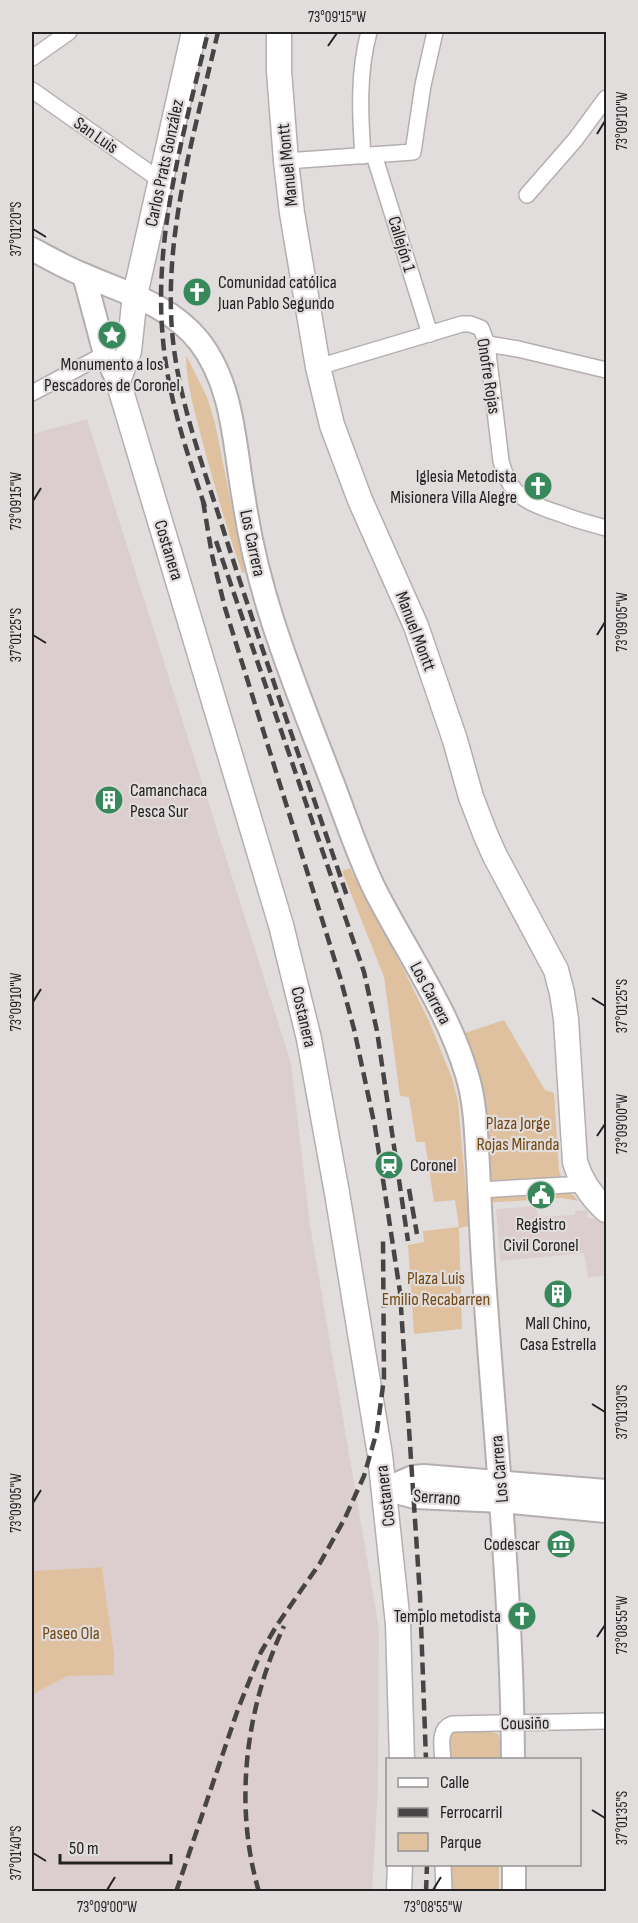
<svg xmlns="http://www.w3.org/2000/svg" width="638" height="1923" viewBox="0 0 638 1923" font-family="'Sofia Sans Condensed',sans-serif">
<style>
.built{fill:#dccecf}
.green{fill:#e0c19f}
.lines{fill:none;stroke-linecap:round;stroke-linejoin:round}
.street-casing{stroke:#b4aeaf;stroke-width:18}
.secondary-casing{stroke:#b4aeaf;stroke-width:26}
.primary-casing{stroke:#b4aeaf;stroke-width:27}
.street{stroke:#fff;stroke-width:15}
.secondary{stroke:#fff;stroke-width:22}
.primary{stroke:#fff;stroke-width:24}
.rail{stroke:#464444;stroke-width:4.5;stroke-dasharray:12 6;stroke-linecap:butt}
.ticks{fill:none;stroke:#232122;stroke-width:2}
.labels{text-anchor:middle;stroke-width:4.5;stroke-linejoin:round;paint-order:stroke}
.street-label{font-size:18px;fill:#232122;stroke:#e2dddd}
.poi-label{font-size:18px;fill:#232122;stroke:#e2dddd;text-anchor:start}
.park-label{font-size:18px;fill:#724912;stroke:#e2dddd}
.neatline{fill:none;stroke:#232122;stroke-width:2}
.ticks-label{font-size:15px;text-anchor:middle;fill:#232122}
</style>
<rect width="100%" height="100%" fill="#e2dddd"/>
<g class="built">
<polygon points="87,419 291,1063 310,1225 379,1629 378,1790 372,1891 32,1891 32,1695 67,1676 114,1674 114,1653 102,1567 32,1571 32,434"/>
<polygon points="536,1206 538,1217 575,1215 575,1211 587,1210 588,1218 596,1218 606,1224 606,1276 588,1277 584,1253 500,1261 496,1209"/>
</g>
<g class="green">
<path d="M186,355L207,397L215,423L245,573L242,572C227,529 214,485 202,440C195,412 186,384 186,355Z"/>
<polygon points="350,868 405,972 429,1021 452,1078 458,1101 469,1226 459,1228 462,1329 414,1334 408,1245 424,1242 423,1231 459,1227 455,1200 434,1202 425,1142 416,1142 409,1097 400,1096 384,977 342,871"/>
<polygon points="504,1020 545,1090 554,1093 559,1170 564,1186 579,1201 562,1198 483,1203 456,1036"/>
<polygon points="102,1567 114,1653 114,1675 67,1676 32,1695 32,1571"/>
<polygon points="452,1731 492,1732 498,1734 501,1741 501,1759 445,1760 446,1739"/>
<polygon points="439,1865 499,1865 499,1891 437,1892"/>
</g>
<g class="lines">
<g class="street-casing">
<g id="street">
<polyline points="32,58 69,32"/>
<polyline points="32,90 160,180"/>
<polyline points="374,155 430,334"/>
<path d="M363,156C360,114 358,72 369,32"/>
<polyline points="286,161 413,152 423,85 435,32"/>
<polyline points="527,195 575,140 606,98"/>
<polyline points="487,344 518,349 606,370"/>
<path d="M318,367L462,324H470L481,328L487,344L501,461C509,496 529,504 561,514C576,520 591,524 606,528"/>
<polyline points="32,393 105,354"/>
<polyline points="479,1190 584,1184"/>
<path d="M443,1760C442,1747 438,1729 452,1724L606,1721"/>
<polyline points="443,1864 444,1892"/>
</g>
</g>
<g class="secondary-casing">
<g id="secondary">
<path d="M32,249C49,258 66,268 84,275C125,293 169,304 199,341C234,386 234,445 244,500C250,541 260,582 273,622C290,675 311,727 331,779C345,815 357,853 374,888C405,950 447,1007 467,1075C476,1104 476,1136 478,1166C480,1208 482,1250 485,1291C496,1447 512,1603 513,1760"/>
<polyline points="84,275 105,354 118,381"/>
<polyline points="385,1489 413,1477 424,1476 606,1491"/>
<polyline points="385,1489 415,1497 502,1501 606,1511"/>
<polyline points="514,1864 514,1892"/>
</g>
</g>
<g class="primary-casing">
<g id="primary">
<polyline points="194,32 135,295 129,351 118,381 281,925 309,1039 337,1193 380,1455 398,1624 402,1760"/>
<path d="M279,32V71L286,161L292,213L318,367L332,425L360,500L416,626L455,740L471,797L486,836L495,856L556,970L562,993L566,1019L575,1162C581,1182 591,1196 606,1210"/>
<polyline points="399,1892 400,1864"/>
</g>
</g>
<use href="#street" class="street"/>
<use href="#secondary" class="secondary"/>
<use href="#primary" class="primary"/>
<g class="rail">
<path d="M218,32C197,123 168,217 171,312C173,388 202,462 225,535C264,657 307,778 348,899"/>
<polyline points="203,501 212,555 225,608 340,977 354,1029 375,1127 400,1292 420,1596 426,1760"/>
<path d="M205,507C187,453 168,397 163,340C153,236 184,132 208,32"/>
<polyline points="216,541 364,972 377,1031 408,1241"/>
<polyline points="409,1189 417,1234"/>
<polyline points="176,1892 238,1709 261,1652 277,1625 320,1563 345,1518 364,1476 377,1431 384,1378 383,1238"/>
<path d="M259,1892C233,1804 246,1707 284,1626"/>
<polyline points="426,1892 427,1864"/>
</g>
</g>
<path class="ticks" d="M328,46L337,33M597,134L605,121M33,229L46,237M33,501L41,488M33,635L46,643M597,635L605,622M592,998L605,1006M33,1002L41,989M597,1136L605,1124M592,1404L605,1412M33,1503L41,1490M597,1637L605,1625M592,1810L605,1818M33,1853L46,1861M107,1890L115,1877M433,1890L441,1877"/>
<defs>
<g id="church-disc" transform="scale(1.5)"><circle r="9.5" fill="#37885a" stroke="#e2dddd"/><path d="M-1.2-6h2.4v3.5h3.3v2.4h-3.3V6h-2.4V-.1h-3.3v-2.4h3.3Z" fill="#fff"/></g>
<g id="sight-disc" transform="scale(1.5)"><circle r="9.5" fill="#37885a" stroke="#e2dddd"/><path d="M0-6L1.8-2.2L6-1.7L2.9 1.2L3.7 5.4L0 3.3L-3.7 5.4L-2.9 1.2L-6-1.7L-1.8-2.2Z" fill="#fff"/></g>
<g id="building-disc" transform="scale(1.5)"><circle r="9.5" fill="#37885a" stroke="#e2dddd"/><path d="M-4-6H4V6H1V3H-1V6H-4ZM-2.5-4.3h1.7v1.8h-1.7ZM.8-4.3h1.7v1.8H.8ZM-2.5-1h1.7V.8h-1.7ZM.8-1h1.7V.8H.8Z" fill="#fff"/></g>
<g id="station-disc" transform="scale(1.5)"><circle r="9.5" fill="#37885a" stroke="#e2dddd"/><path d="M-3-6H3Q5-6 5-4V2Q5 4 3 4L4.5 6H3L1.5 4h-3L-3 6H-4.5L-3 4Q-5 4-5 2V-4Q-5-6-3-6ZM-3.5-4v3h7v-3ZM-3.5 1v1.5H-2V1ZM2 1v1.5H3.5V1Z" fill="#fff"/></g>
<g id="civic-disc" transform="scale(1.5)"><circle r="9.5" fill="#37885a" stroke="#e2dddd"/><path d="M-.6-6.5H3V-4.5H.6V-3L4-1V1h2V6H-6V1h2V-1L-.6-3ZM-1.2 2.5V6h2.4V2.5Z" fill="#fff"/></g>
<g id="museum-disc" transform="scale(1.5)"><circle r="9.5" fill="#37885a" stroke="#e2dddd"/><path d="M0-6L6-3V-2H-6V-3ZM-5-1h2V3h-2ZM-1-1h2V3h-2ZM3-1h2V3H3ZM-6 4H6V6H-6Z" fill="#fff"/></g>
</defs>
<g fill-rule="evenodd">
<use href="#church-disc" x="197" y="292"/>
<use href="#sight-disc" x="112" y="335"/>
<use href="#church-disc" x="538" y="486"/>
<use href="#building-disc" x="109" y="800"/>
<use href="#station-disc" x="389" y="1165"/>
<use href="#civic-disc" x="541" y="1195"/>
<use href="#building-disc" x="558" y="1294"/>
<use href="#museum-disc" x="561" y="1544"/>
<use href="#church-disc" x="522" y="1616"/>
</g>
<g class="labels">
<g class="street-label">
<text transform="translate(96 135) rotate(35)" y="6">San Luis</text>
<text transform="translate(164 163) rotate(-78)" y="6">Carlos Prats González</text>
<text transform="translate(287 165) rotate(-96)" y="6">Manuel Montt</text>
<text transform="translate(402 244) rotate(73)" y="6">Callejón 1</text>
<text transform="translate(489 376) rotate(81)" y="6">Onofre Rojas</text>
<text transform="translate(253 543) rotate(78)" y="6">Los Carrera</text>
<text transform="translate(169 550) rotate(73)" y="6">Costanera</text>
<text transform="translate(416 631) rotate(69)" y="6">Manuel Montt</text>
<text transform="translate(431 993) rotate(62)" y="6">Los Carrera</text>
<text transform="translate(304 1017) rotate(77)" y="6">Costanera</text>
<text transform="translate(499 1469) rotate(-95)" y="6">Los Carrera</text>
<text transform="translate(385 1496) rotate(-97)" y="6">Costanera</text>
<text transform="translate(437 1497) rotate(4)" y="6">Serrano</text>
<text transform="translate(525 1723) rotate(-1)" y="6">Cousiño</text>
</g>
<g class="poi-label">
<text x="218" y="288">Comunidad católica<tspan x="218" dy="21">Juan Pablo Segundo</tspan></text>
<text x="112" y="370" text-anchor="middle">Monumento a los<tspan x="112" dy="21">Pescadores de Coronel</tspan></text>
<text x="517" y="482" text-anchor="end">Iglesia Metodista<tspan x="517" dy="21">Misionera Villa Alegre</tspan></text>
<text x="130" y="796">Camanchaca<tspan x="130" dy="21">Pesca Sur</tspan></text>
<text x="410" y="1171">Coronel</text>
<text x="541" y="1230" text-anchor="middle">Registro<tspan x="541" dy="21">Civil Coronel</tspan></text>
<text x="558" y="1329" text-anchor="middle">Mall Chino,<tspan x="558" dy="21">Casa Estrella</tspan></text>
<text x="540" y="1550" text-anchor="end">Codescar</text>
<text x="501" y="1622" text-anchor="end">Templo metodista</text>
</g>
<g class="park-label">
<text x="518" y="1129">Plaza Jorge<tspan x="518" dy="21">Rojas Miranda</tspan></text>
<text x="436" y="1284">Plaza Luis<tspan x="436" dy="21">Emilio Recabarren</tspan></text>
<text x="71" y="1639">Paseo Ola</text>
</g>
</g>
<rect width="638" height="1923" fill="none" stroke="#e2dddd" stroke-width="66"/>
<rect x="386" y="1758" width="195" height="108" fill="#e2dddd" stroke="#969292" stroke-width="1.5"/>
<rect x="398" y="1778" width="30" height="9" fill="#ffffff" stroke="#969292" stroke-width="1.5"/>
<text x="440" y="1788" font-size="18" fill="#232122">Calle</text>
<rect x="398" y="1808" width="30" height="9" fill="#464444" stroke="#969292" stroke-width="1.5"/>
<text x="440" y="1818" font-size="18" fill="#232122">Ferrocarril</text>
<rect x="398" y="1833" width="30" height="18" fill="#e0c19f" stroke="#969292" stroke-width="1.5"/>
<text x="440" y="1848" font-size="18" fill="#232122">Parque</text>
<path d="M60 1854v9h111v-9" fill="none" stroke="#232122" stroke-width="3"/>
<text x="69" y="1854" font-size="18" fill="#232122" stroke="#e2dddd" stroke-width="4.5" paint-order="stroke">50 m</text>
<rect x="33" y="33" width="572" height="1857" class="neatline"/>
<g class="ticks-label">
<text x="337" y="22">73°09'15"W</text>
<text transform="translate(622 121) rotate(-90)" y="5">73°09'10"W</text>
<text transform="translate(16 229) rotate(-90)" y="5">37°01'20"S</text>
<text transform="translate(16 501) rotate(-90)" y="5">73°09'15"W</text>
<text transform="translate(622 622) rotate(-90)" y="5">73°09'05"W</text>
<text transform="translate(16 635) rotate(-90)" y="5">37°01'25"S</text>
<text transform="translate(16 1002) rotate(-90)" y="5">73°09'10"W</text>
<text transform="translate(622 1006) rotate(-90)" y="5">37°01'25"S</text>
<text transform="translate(622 1124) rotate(-90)" y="5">73°09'00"W</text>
<text transform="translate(622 1412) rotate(-90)" y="5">37°01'30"S</text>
<text transform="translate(16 1503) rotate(-90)" y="5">73°09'05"W</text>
<text transform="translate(622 1625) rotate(-90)" y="5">73°08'55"W</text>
<text transform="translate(622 1818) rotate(-90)" y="5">37°01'35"S</text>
<text transform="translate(16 1853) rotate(-90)" y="5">37°01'40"S</text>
<text x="107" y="1912">73°09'00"W</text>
<text x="433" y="1912">73°08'55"W</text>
</g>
</svg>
